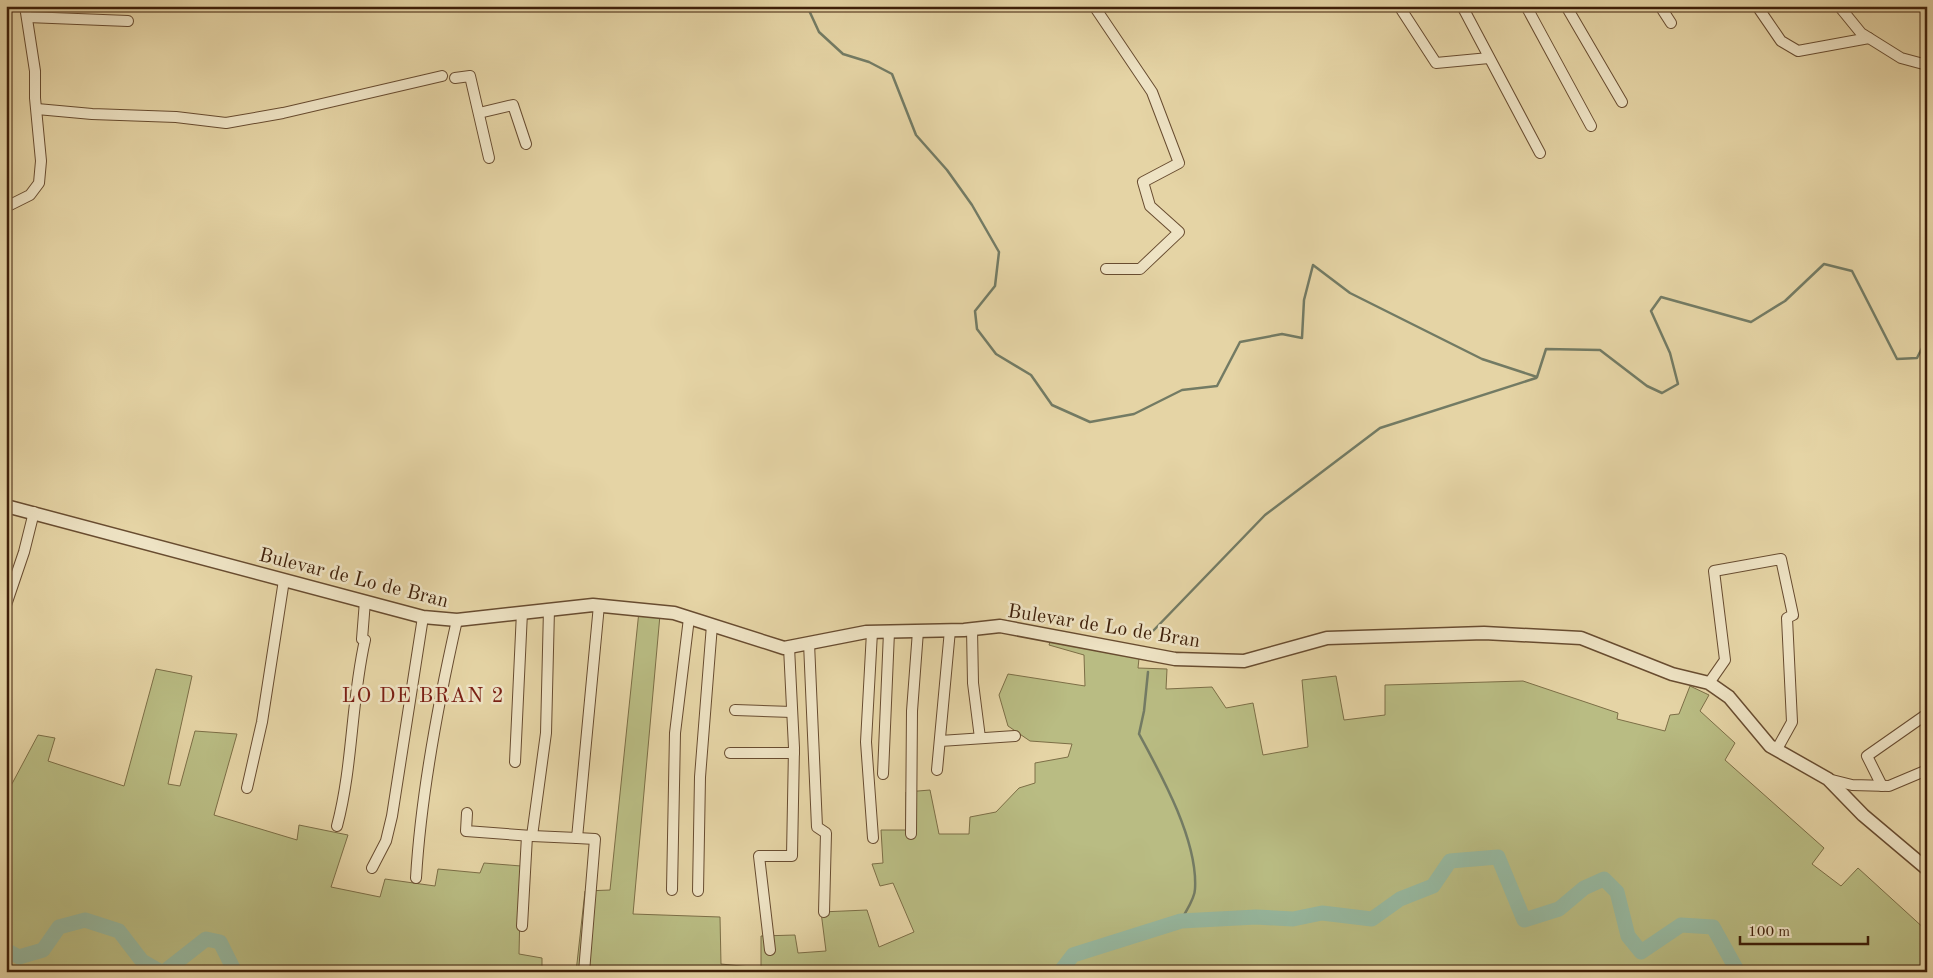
<svg xmlns="http://www.w3.org/2000/svg" width="1933" height="978" viewBox="0 0 1933 978" font-family="'Old Standard TT',serif">
<style>
.green{fill:#b9bc83;stroke:#7c6e46}
.lines{fill:none;stroke-linecap:round;stroke-linejoin:round}
.stream{stroke:#737b64;stroke-width:2.5}
.river{stroke:#97b9a1;stroke-width:15}
.minor-casing{stroke:#684c30;stroke-width:12}
.tertiary-casing{stroke:#684c30;stroke-width:15}
.minor{stroke:#eee3c4;stroke-width:10}
.tertiary{stroke:#eee3c4;stroke-width:12}
.labels{text-anchor:middle;stroke-width:5;stroke-linejoin:round;paint-order:stroke}
.street-label{font-size:20px;fill:#3e1f09;stroke:#eee3c4}
.neighbourhood-label{font-size:21px;letter-spacing:1px;fill:#7a1f14;stroke:#eee3c4}
</style>
<rect width="100%" height="100%" fill="#e5d4a5"/>
<filter id="stains"><feTurbulence type="fractalNoise" baseFrequency=".004" numOctaves="4"/><feColorMatrix values="0 0 0 0 .2 0 0 0 0 .09 0 0 0 0 .02 0 0 0 .5 -.17"/></filter>
<radialGradient id="worn" r=".72"><stop offset=".6" stop-color="#630" stop-opacity="0"/><stop offset="1" stop-color="#630" stop-opacity=".3"/></radialGradient>
<g class="green">
<polygon points="639,611 660,615 633,914 720,917 721,964 761,968 761,936 795,935 798,953 826,951 821,912 867,910 879,947 914,932 893,883 880,886 872,864 883,863 881,830 906,830 906,792 930,790 939,834 969,834 970,817 996,812 1019,788 1035,783 1035,763 1068,757 1072,744 1030,741 1008,726 999,695 1008,674 1085,686 1084,655 1049,645 1053,632 1140,649 1138,668 1167,669 1166,689 1212,687 1226,708 1253,703 1263,755 1308,747 1302,680 1336,676 1344,720 1385,715 1385,685 1523,681 1618,713 1617,719 1665,731 1670,715 1679,714 1690,686 1709,695 1700,711 1735,743 1725,760 1824,848 1812,864 1841,886 1858,868 1927,931 1927,972 576,972 585,891 610,890"/>
<polygon points="156,669 192,676 168,784 180,786 195,731 237,734 214,815 297,840 299,825 348,835 331,887 380,897 385,879 435,886 438,869 480,873 484,863 521,866 519,954 542,958 542,972 6,972 6,795 38,735 55,738 48,761 124,786"/>
</g>
<g class="lines">
<g class="stream">
<polyline points="807,6 819,32 843,54 869,62 892,74 916,135 947,170 972,205 999,252 995,286 975,311 977,329 996,354 1031,375 1052,405 1090,422 1134,414 1182,390 1217,386 1240,342 1282,334 1302,338 1304,300 1313,265 1350,293 1482,359 1537,377 1546,349 1600,350 1647,386 1662,393 1678,384 1670,353 1651,311 1661,297 1751,322 1785,301 1824,264 1852,271 1897,359 1917,358 1927,338"/>
<polyline points="1152,632 1265,515 1380,428 1536,378"/>
<path d="M1148,672L1144,711L1139,734C1162,776 1198,841 1195,889C1195,899 1185,912 1181,921"/>
</g>
<g class="river">
<polyline points="6,950 19,957 43,950 59,927 85,920 119,931 142,961 161,972"/>
<polyline points="164,972 206,939 220,942 235,972"/>
<polyline points="1060,972 1073,955 1181,921 1256,917 1293,919 1322,913 1372,919 1400,899 1433,886 1450,861 1498,857 1524,920 1559,909 1584,888 1604,879 1617,892 1628,936 1641,952 1681,925 1713,927 1738,972"/>
</g>
<g class="minor-casing">
<g id="minor">
<polyline points="1094,6 1152,92 1179,163 1143,182 1150,206 1179,232 1140,269 1106,269"/>
<polyline points="1399,6 1436,63 1489,58"/>
<polyline points="1462,6 1540,153"/>
<polyline points="1526,6 1591,126"/>
<polyline points="1566,6 1622,102"/>
<polyline points="1660,6 1671,23"/>
<polyline points="1757,6 1781,41 1798,51 1869,38"/>
<polyline points="1839,6 1861,33 1901,58 1927,65"/>
<polyline points="27,17 128,21"/>
<polyline points="455,78 470,76 489,158"/>
<polyline points="37,109 92,114 176,117 226,123 283,113 442,76"/>
<polyline points="479,113 513,105 526,144"/>
<polyline points="6,207 30,195 39,183 41,161 35,98 35,71 25,6"/>
<polyline points="6,605 24,552 34,512"/>
<polyline points="972,629 973,683 980,738"/>
<polyline points="872,632 866,742 873,838"/>
<polyline points="809,643 817,827 826,833 824,912"/>
<polyline points="1709,683 1725,660 1714,571 1781,559 1793,615 1787,618 1792,722 1777,749"/>
<polyline points="735,710 792,712"/>
<polyline points="940,741 1015,736"/>
<polyline points="730,753 794,753"/>
<polyline points="515,762 522,612"/>
<polyline points="937,770 950,630"/>
<polyline points="883,774 889,632"/>
<polyline points="1828,779 1852,785 1889,786 1927,770"/>
<polyline points="1882,786 1867,756 1927,714"/>
<polyline points="247,788 262,722 284,580"/>
<polyline points="467,813 466,831 532,836 546,733 549,609"/>
<path d="M337,826C353,766 351,701 365,640L362,639L365,601"/>
<polyline points="911,834 912,711 918,631"/>
<polyline points="532,836 577,838 599,605"/>
<polyline points="577,838 595,839 584,972"/>
<polyline points="372,868 386,841 392,816 423,617"/>
<path d="M416,878C421,792 438,704 457,620"/>
<polyline points="672,890 675,733 689,618"/>
<polyline points="698,891 700,777 712,625"/>
<polyline points="522,926 527,836"/>
<polyline points="770,950 759,856 792,856 794,748 789,647"/>
</g>
</g>
<g class="tertiary-casing">
<polyline id="tertiary" points="6,506 423,617 457,620 593,605 674,613 784,648 866,632 964,630 1000,626 1175,659 1244,661 1327,638 1484,633 1581,638 1672,674 1709,683 1729,697 1770,746 1828,779 1863,815 1927,869"/>
</g>
<use href="#minor" class="minor"/>
<use href="#tertiary" class="tertiary"/>
</g>
<g class="labels">
<g class="street-label">
<text transform="translate(354 577) rotate(14)" y="7">Bulevar de Lo de Bran</text>
<text transform="translate(1104 625) rotate(9)" y="7">Bulevar de Lo de Bran</text>
</g>
<g class="neighbourhood-label">
<text x="423" y="702">LO DE BRAN 2</text>
</g>
</g>
<rect width="1933" height="978" fill="none" stroke="#e5d4a5" stroke-width="25"/>
<rect x="8" y="8" width="1918" height="963" fill="none" stroke="#3e1f09" stroke-width="2.5"/>
<rect x="12" y="12" width="1908" height="953" fill="none" stroke="#3e1f09"/>
<path d="M1740 936v8h128v-8" fill="none" stroke="#3e1f09" stroke-width="2.5"/>
<text x="1748" y="936" font-size="15" fill="#3e1f09" stroke="#eee3c4" stroke-width="4" paint-order="stroke">100 m</text>
<rect width="100%" height="100%" filter="url(#stains)"/>
<rect width="100%" height="100%" fill="url(#worn)"/>
</svg>
